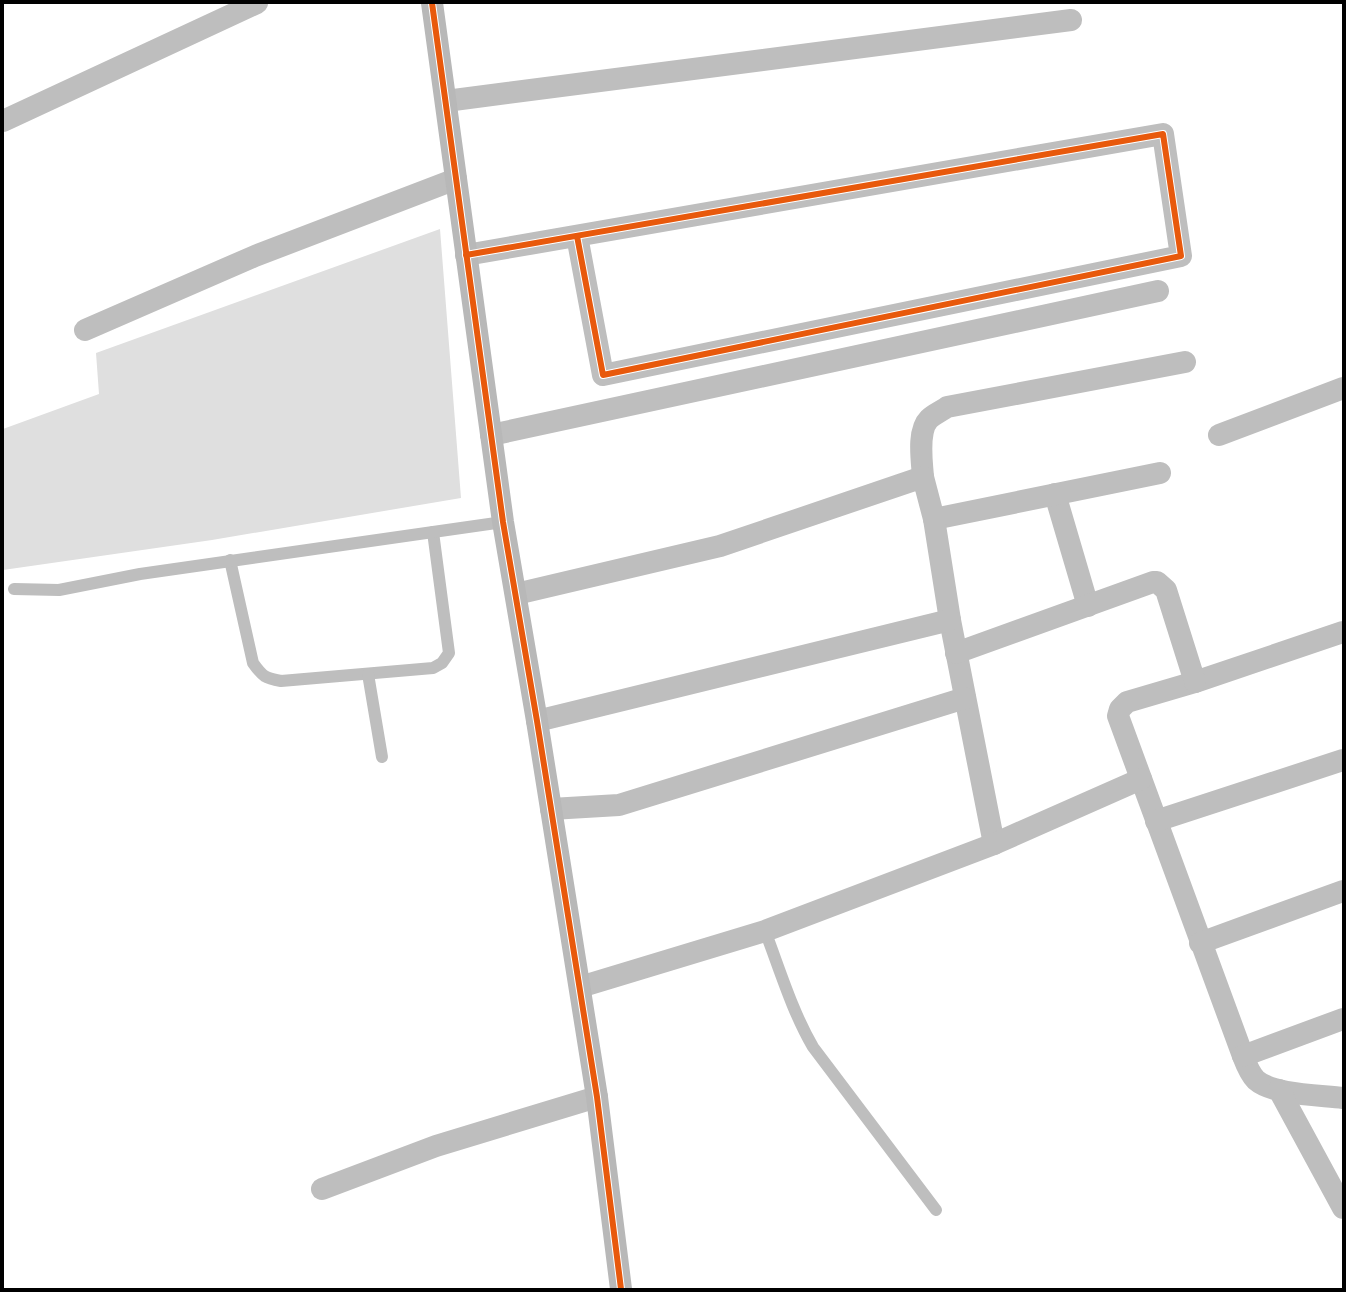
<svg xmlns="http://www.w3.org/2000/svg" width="1346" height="1292" viewBox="0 0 1346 1292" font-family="Commissioner,sans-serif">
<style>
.building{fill:#dfdfdf}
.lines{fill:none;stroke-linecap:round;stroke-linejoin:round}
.lane{stroke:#bebebe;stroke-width:12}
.street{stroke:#bebebe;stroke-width:22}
.secondary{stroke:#b8b8b8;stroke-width:22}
.cycleway-casing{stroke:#fff;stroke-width:8}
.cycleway{stroke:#e8590c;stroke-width:6}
</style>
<rect width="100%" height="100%" fill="#fff"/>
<polygon class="building" points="440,229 461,498 212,540 3,570 3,429 99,394 96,353"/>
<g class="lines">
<g class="lane">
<path d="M230,560L253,663C263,677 265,678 281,681L433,668L442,663L449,653L433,532"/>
<polyline points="14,589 59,590 140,574 503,522"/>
<polyline points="368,674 382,757"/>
<path d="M765,931C780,970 792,1011 813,1047L936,1210"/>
</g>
<g class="street">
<polyline points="446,101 1071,20"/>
<polyline points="3,121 257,3"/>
<polyline points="466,255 1163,134 1181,256 603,375 577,236"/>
<polyline points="85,330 255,256 456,179"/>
<polyline points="491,435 1158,291"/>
<polyline points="1219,435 1343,388"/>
<path d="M923,477C922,461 917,431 929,419C934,414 942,411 947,407L1185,362"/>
<polyline points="1055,494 1088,606"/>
<polyline points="934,519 1160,473"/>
<polyline points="516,594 720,546 923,477 934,519 950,620 994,844"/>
<path d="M1343,632L1195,682L1127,702L1120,709L1118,716L1243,1056C1246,1064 1250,1074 1256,1080C1273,1095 1320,1095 1343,1098"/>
<polyline points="956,653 1153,582 1157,582 1166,590 1195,682"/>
<polyline points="537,721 950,620"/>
<polyline points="551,809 619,805 965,698"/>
<polyline points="1156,821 1343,760"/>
<polyline points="1200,943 1343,891"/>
<polyline points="580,987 765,931 994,844 1141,779"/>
<polyline points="1243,1056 1343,1019"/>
<polyline points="1279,1090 1343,1208"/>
<polyline points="322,1189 436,1146 597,1097"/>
</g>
<polyline class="secondary" points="432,3 503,522 537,721 597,1097 621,1289"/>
<g class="cycleway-casing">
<g id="cycleway">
<polyline points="432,3 503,522 537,721 597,1097 621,1289"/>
<polyline points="466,255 1163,134 1181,256 603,375 577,236"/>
</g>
</g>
<use href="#cycleway" class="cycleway"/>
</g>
<rect width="1346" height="1292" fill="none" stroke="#000000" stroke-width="8"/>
</svg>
